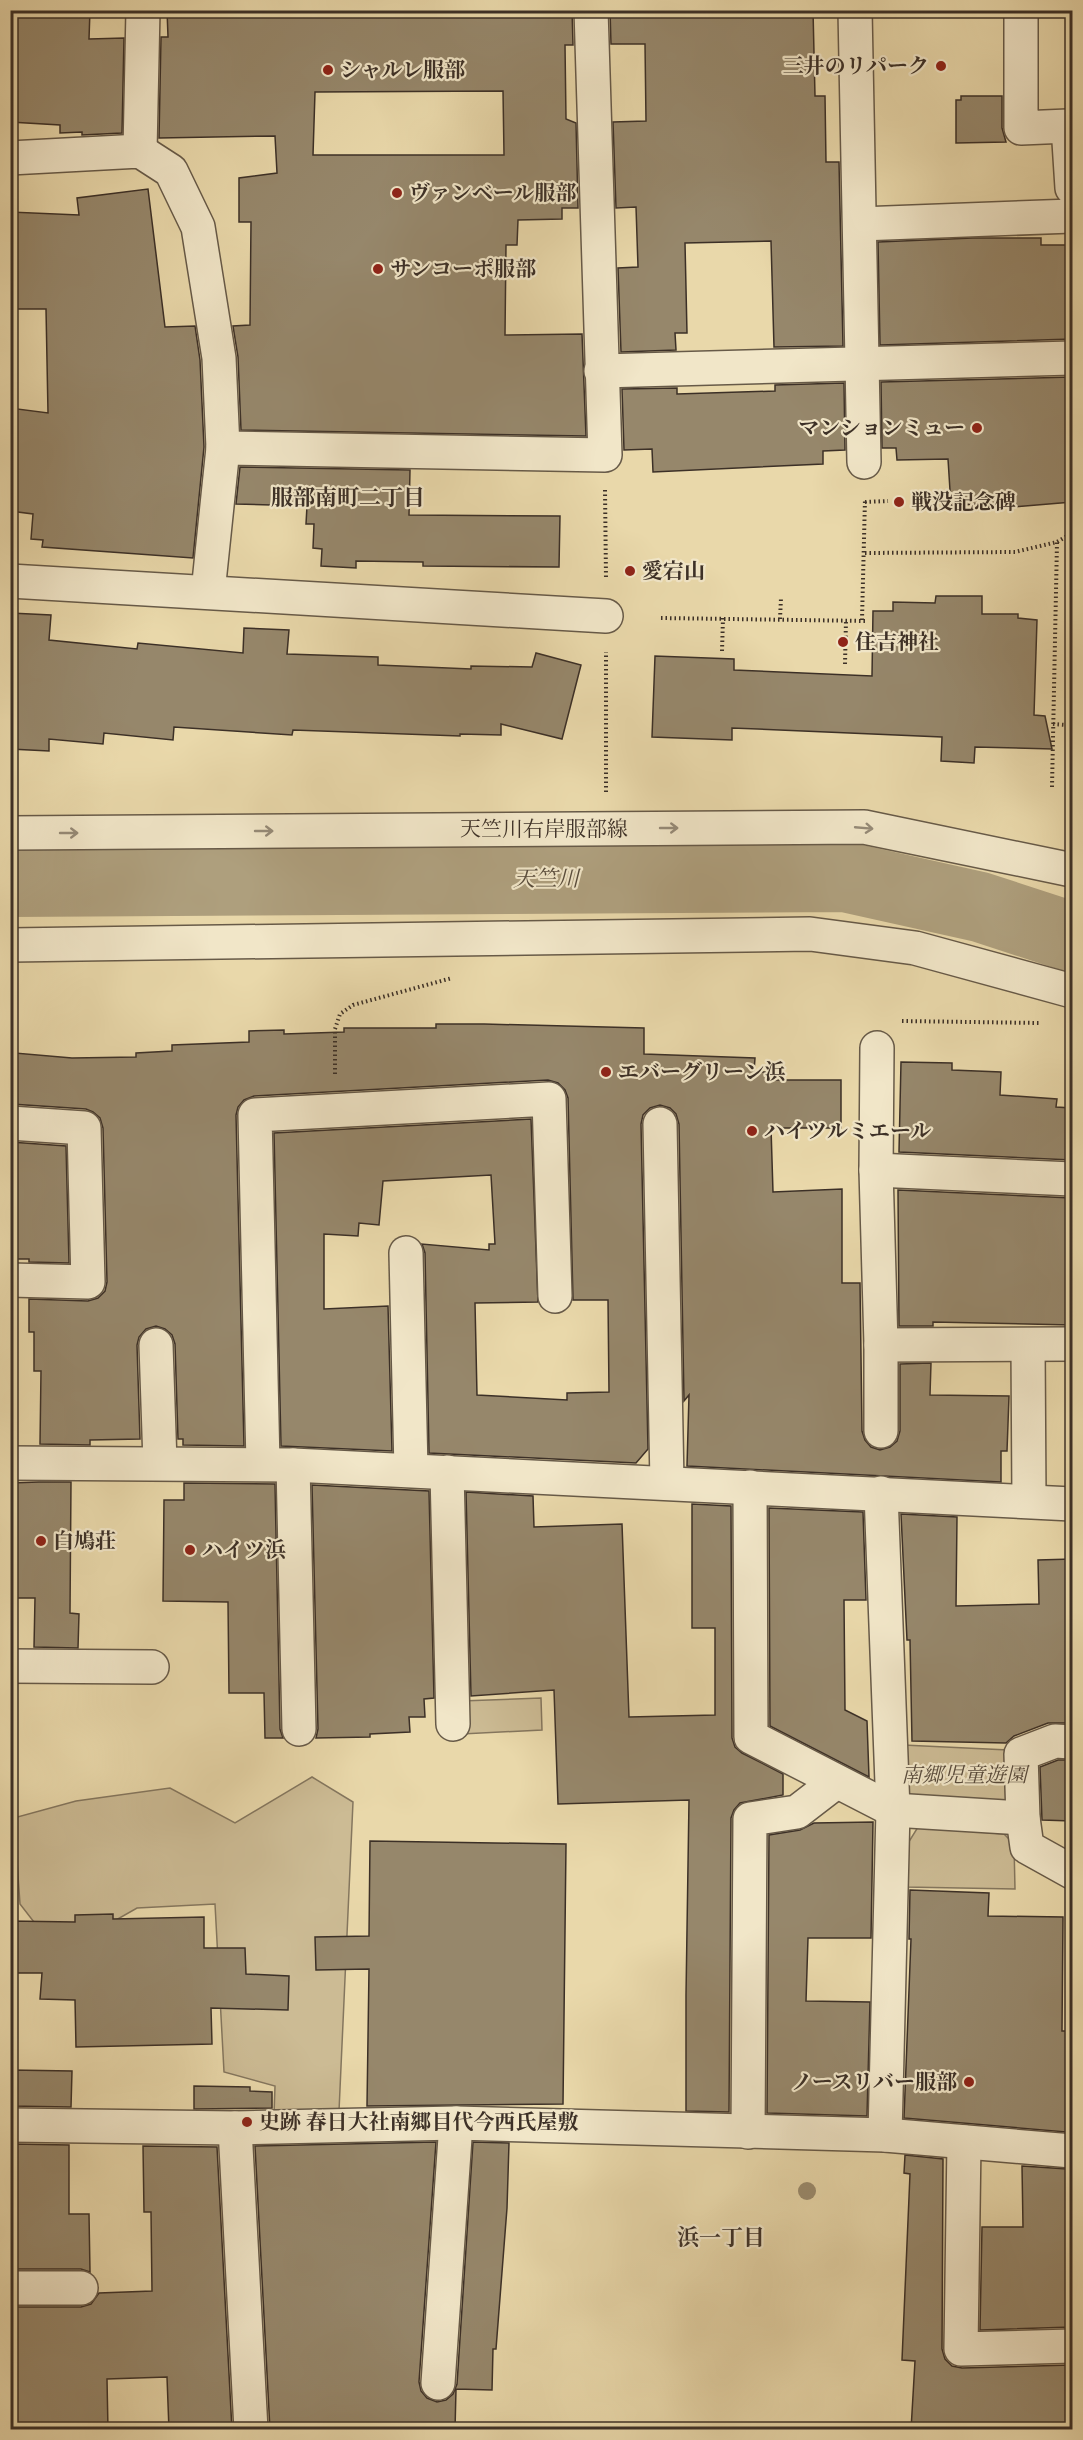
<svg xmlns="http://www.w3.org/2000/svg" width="1083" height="2440" viewBox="0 0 1083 2440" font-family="'Sorts Mill Goudy','Noto Serif JP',serif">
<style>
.green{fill:#ccbb94;stroke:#84765e;stroke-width:1.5}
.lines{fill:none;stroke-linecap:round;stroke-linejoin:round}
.river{stroke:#ae9f7d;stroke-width:70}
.building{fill:#96876b;stroke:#3c3027;stroke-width:1.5;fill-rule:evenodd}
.minor-casing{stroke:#675a48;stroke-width:36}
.path{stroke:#3c3027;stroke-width:4;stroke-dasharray:1.5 3;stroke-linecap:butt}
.minor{stroke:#f1e6c8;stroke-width:33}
.tree{fill:#9a8b6e}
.oneway{stroke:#968b78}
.poi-dot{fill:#8f2418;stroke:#f1e6c8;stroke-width:2}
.labels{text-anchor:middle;stroke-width:4.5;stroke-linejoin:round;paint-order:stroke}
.poi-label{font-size:21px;font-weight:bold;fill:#3c3027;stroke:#f1e6c8;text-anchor:start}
.street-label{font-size:21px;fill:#3c3027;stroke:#f1e6c8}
.park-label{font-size:21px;font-style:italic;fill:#594c3d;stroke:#f1e6c8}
.neighbourhood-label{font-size:22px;font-weight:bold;fill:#3c3027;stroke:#f1e6c8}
.water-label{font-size:22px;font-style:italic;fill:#584c3c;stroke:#f1e6c8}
</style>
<rect width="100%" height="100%" fill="#e9d8aa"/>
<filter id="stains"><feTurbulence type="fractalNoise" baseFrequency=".00333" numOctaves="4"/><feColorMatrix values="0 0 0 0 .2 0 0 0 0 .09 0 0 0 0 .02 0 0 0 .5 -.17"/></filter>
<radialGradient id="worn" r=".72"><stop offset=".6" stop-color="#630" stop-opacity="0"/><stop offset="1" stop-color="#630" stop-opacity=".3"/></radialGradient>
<g class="green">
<polygon points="541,1698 542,1730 462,1734 461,1701"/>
<polygon points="903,1745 1008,1750 1009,1804 906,1795"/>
<polygon points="312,1777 353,1802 339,2111 274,2115 275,2086 224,2072 215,1904 137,1908 102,1928 44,1935 20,1904 16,1847 11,1847 10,1819 76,1801 170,1788 235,1823"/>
<polygon points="918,1827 1004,1834 1014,1844 1015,1889 905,1887 905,1848"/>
</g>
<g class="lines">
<polyline class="river" points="10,882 845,877 980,907 1072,937"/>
</g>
<g class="building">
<polygon points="10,10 90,10 89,39 124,38 122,133 82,135 82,132 60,133 60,125 10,122"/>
<path d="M167,10H572L573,45H565L566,119L576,123L578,208H562V219L518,220L517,245H506L505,335L582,334L586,436L241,430L238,357L233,326L250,325L251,222H239V178L277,173L275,136L159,138L161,37H168ZM503,91L504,155H313L315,92Z"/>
<polygon points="610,10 813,10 815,96 825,96 826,162 839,162 843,346 774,347 771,241 685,243 687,333 675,333 676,350 621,352 618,268 638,267 636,207 616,208 613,122 646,121 645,44 611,44"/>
<polygon points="961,96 1002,96 1002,128 1006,142 956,143 956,100 961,100"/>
<polygon points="148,189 165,327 195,326 200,360 204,447 193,558 42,547 43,540 31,539 33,514 10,511 10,408 48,413 46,309 12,309 10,212 79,215 77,198"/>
<polygon points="973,238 1041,238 1041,245 1072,245 1072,339 880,345 878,242"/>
<polygon points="1072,377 1072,502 977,510 976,504 951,506 948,459 897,460 896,448 882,448 881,382"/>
<polygon points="844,383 845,450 823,451 823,464 653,472 652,449 624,450 622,389 677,388 677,394 775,391 775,385"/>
<polygon points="240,467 410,470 409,515 560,516 559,567 423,566 423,562 356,561 356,568 321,566 322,549 313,548 314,524 306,524 307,506 236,504"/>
<polygon points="936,596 982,596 982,614 1018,614 1018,618 1037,620 1034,715 1045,716 1052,749 975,747 974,763 941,761 942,737 732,728 732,740 652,737 655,656 734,659 734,670 872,676 873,611 893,611 893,602 935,603"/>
<polygon points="10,613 51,615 49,640 137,649 138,643 243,653 244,628 289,630 287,654 378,657 378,665 471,669 471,666 532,667 536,653 581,665 562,739 501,724 501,735 460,734 460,736 293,730 292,735 174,727 173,740 104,733 103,744 49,739 49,751 10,749"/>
<polygon points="436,1024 484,1024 644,1028 644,1054 755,1058 754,1072 769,1072 770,1080 841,1080 841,1128 771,1128 773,1192 842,1189 842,1283 860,1283 862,1431 865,1440 871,1447 880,1450 890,1447 897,1441 900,1431 900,1364 931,1363 930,1395 1009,1396 1007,1451 1001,1451 1001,1482 687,1466 689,1395 684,1401 679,1124 676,1114 670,1108 660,1105 650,1108 643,1115 641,1124 648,1449 636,1463 429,1453 425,1253 422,1244 489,1250 489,1244 495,1244 491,1175 383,1181 379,1225 359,1223 358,1236 324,1234 324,1309 388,1306 392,1451 281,1446 274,1133 531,1119 538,1302 475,1303 477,1395 567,1400 567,1393 609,1392 608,1300 573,1300 568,1098 565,1090 558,1083 548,1080 254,1096 244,1100 238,1107 236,1115 244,1446 183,1445 183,1439 178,1439 175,1344 172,1335 165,1329 156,1326 146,1329 139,1337 137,1345 140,1439 90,1440 90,1445 40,1444 41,1371 34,1371 34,1332 29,1332 29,1299 88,1301 98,1298 105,1291 107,1282 103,1128 100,1118 93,1112 86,1109 11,1104 15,1053 72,1058 136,1057 136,1053 172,1051 172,1045 249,1042 249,1031 284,1030 284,1034 344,1032 344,1028 436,1028"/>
<polygon points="901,1062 952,1063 952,1070 1001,1072 1000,1095 1057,1099 1056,1107 1072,1108 1072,1160 899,1152"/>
<polygon points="10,1142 66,1146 69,1263 29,1262 29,1259 10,1259"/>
<polygon points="898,1190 1072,1198 1072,1325 933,1322 933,1326 899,1326"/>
<polygon points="39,1482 71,1482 70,1613 79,1614 78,1648 34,1647 35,1598 10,1598 10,1483"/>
<polygon points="184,1483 275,1484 280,1729 283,1738 265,1738 264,1693 229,1693 228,1602 163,1601 164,1500 184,1500"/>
<polygon points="312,1485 429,1491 434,1698 424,1699 425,1717 409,1717 410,1732 370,1734 370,1737 316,1738 318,1729"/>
<polygon points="466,1492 533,1496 534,1527 622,1524 629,1717 715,1715 715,1628 692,1628 692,1504 731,1506 732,1738 735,1747 742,1753 783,1774 783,1795 740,1803 734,1810 731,1818 729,2112 686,2111 686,1995 689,1800 558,1804 554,1690 471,1696"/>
<polygon points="769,1508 863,1512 866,1600 844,1600 845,1710 867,1721 869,1777 770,1726"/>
<polygon points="901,1514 957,1517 956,1606 1039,1604 1038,1560 1072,1559 1072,1723 1048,1723 1014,1736 1006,1743 912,1741 910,1640 907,1640"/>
<polygon points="1058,1760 1072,1760 1072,1821 1042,1820 1040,1767"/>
<polygon points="873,1822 871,1938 808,1938 806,2001 870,2002 867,2116 767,2113 769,1835 800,1830 814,1823"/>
<polygon points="370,1841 566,1844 563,2104 367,2106 369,1969 316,1970 315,1937 369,1936"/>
<polygon points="910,1890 989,1893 988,1916 1063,1917 1062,2031 1069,2031 1069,2104 1066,2104 1066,2132 904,2118 911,1939 909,1939"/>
<polygon points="113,1914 113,1919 204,1917 204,1948 245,1948 246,1974 289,1976 288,2010 211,2008 212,2044 76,2047 75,2000 40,1999 42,1973 10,1973 10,1921 75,1922 75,1915"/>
<polygon points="10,2070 72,2071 71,2107 10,2106"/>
<polygon points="194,2086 250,2087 250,2091 272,2092 272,2108 194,2109"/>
<polygon points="436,2142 419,2382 421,2391 427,2398 437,2402 446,2400 453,2394 457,2384 473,2142 509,2143 507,2208 496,2349 493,2349 492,2390 456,2389 455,2430 310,2427 310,2430 270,2430 255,2146"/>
<polygon points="12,2144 69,2145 69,2214 89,2214 90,2272 81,2269 10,2269"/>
<polygon points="143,2146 217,2147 232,2430 169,2430 167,2377 107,2379 108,2430 10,2430 10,2307 81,2307 91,2304 99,2293 152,2291 151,2212 144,2212"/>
<polygon points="905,2155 943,2159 942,2349 945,2359 952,2366 962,2368 1072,2365 1072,2430 911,2430 915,2361 902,2360 910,2174 904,2173"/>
<polygon points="1022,2166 1067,2169 1067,2216 1072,2216 1072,2327 980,2330 982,2227 1023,2227"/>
</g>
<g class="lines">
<g class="minor-casing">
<g id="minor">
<polyline points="855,10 864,462"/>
<polyline points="1021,10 1021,128 1068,126 1072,188"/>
<polyline points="140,151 143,10"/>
<polyline points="10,158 140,151 171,171 198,227 219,358 223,448 208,592"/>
<polyline points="860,224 1072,216"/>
<polyline points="601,371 1072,358"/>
<polyline points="223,448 605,455 591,10"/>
<polyline points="10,581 606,616"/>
<polyline points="10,833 864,827 1072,870"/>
<polyline points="10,945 810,934 915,948 1072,991"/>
<polyline points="877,1048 876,1170 881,1345 1072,1344"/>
<polyline points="10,1123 84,1128 88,1282 10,1280"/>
<polyline points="660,1124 667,1483"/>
<polyline points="876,1170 1072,1179"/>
<polyline points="406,1253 411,1470"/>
<polyline points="156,1345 160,1463"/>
<polyline points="881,1345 881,1431"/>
<polyline points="1028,1345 1029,1501"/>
<polyline points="10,1463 293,1465 1072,1504"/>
<polyline points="263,1464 255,1115 549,1099 555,1296"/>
<polyline points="293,1465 299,1729"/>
<polyline points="447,1472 453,1724"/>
<polyline points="750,1487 751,1737 893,1810 1023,1818"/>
<polyline points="881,1493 893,1810 885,2135"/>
<polyline points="10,1666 152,1667"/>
<polyline points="1072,1742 1055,1741 1021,1754 1023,1818 1027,1847 1072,1872"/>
<polyline points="10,2125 235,2128 456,2123 885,2135 1072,2151"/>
<polyline points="235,2128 251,2430"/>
<polyline points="748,2132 750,1819 797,1812 836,1782"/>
<polyline points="964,2142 961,2349 1072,2346"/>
<polyline points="10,2288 81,2288"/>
<polyline points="438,2383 456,2123"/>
</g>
</g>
<g class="path">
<polyline points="605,490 606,579"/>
<polyline points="865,502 888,501"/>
<polyline points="865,553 1015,552 1057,542 1072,533"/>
<polyline points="661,618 867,621"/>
<polyline points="780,619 781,598"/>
<polyline points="862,620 865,499"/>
<polyline points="722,651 723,618"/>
<polyline points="845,664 846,620"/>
<polyline points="1053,724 1066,725"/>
<polyline points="1052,787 1057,542"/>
<polyline points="606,792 606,652"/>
<polyline points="902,1021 1039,1023"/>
<polyline points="335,1074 335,1029 340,1014 353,1005 452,978"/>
</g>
<use href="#minor" class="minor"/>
</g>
<circle class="tree" cx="807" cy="2191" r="9"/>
<defs><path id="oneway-shaft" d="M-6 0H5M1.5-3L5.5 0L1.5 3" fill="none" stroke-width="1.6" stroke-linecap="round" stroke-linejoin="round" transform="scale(1.5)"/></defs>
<g class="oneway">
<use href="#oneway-shaft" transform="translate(669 828)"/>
<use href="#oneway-shaft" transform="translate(864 828) rotate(5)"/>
<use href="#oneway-shaft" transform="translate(264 831)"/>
<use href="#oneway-shaft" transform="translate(69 833)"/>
</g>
<g class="poi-dot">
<circle cx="941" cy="66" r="6"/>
<circle cx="328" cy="70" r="6"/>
<circle cx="397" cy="193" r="6"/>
<circle cx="378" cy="269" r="6"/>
<circle cx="977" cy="428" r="6"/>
<circle cx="899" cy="502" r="6"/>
<circle cx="630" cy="571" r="6"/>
<circle cx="843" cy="642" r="6"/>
<circle cx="606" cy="1072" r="6"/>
<circle cx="752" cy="1131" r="6"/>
<circle cx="41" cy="1541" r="6"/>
<circle cx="190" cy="1550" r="6"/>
<circle cx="969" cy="2082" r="6"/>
<circle cx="247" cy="2122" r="6"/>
</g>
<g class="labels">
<g class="poi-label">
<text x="929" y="73" text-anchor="end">三井のリパーク</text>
<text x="340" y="77">シャルレ服部</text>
<text x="409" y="200">ヴァンベール服部</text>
<text x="390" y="276">サンコーポ服部</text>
<text x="965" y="435" text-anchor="end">マンションミュー</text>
<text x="911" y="509">戦没記念碑</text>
<text x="642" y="578">愛宕山</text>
<text x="855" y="649">住吉神社</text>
<text x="618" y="1079">エバーグリーン浜</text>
<text x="764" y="1138">ハイツルミエール</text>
<text x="53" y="1548">白鳩荘</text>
<text x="202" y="1557">ハイツ浜</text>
<text x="957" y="2089" text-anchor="end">ノースリバー服部</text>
<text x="259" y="2129">史跡 春日大社南郷目代今西氏屋敷</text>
</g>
<g class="street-label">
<text x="544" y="836">天竺川右岸服部線</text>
</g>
<g class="park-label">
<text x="964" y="1782">南郷児童遊園</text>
</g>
<g class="neighbourhood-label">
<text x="348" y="505">服部南町二丁目</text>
<text x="721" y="2245">浜一丁目</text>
</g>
<g class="water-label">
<text x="546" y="886">天竺川</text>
</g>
</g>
<rect width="1083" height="2440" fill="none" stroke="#e9d8aa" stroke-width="36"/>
<rect x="12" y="12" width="1059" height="2416" fill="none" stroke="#3c3027" stroke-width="3"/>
<rect x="18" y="18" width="1047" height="2404" fill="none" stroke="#3c3027" stroke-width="1.5"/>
<rect width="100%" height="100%" filter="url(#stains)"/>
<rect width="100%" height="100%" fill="url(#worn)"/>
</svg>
